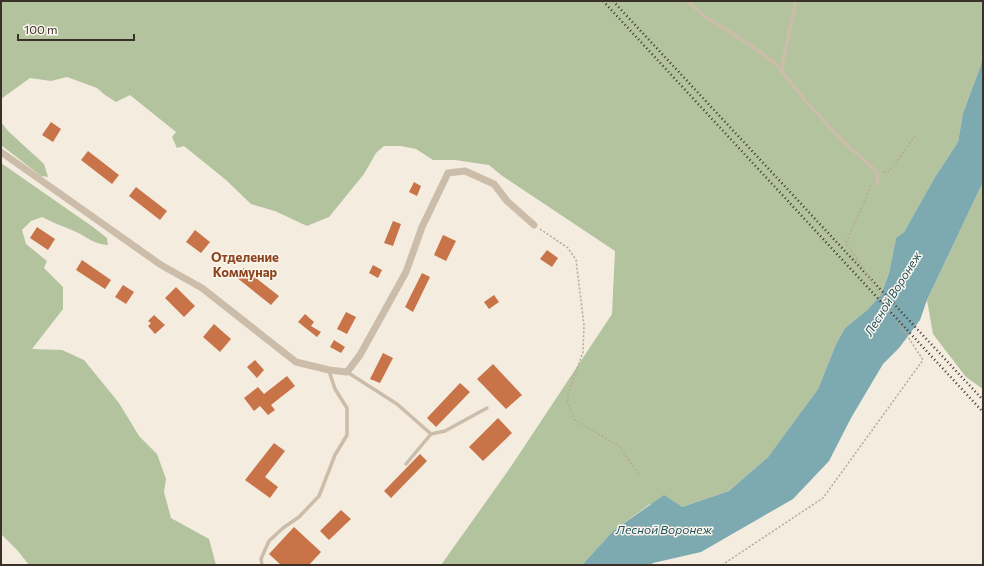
<svg xmlns="http://www.w3.org/2000/svg" width="984" height="566" viewBox="0 0 984 566" font-family="Commissioner,sans-serif">
<style>
.green{fill:#b3c39e}
.water{fill:#7daab1}
.building{fill:#c87448}
.lines{fill:none;stroke-linecap:round;stroke-linejoin:round}
.path{stroke:#b8a894;stroke-width:1.5;stroke-dasharray:2 2;stroke-linecap:butt}
.lane{stroke:#ccbdaa;stroke-width:3.5}
.street{stroke:#ccbdaa;stroke-width:7}
.rail{stroke:#3a302a;stroke-width:2.5;stroke-dasharray:1 3;stroke-linecap:butt}
.path-bridge{stroke:#b8a894;stroke-width:1.5;stroke-dasharray:2 2;stroke-linecap:butt}
.labels{text-anchor:middle;stroke-width:3;stroke-linejoin:round;paint-order:stroke}
.water-label{font-size:12px;font-style:italic;fill:#1e525d;stroke:#fbf5ec}
.quarter-label{font-size:13px;font-weight:bold;fill:#8b4521;stroke:#fbf5ec}
</style>
<rect width="100%" height="100%" fill="#f3ecdf"/>
<g class="green">
<polygon points="1,1 983,1 983,47 981,65 963,113 958,142 935,177 904,232 896,238 889,273 881,295 866,311 845,328 836,344 818,389 768,457 729,491 682,507 650,504 613,531 582,565 441,565 510,468 612,314 615,251 501,175 489,165 455,160 433,160 416,149 401,146 384,146 376,153 364,174 329,217 307,226 275,211 251,204 226,180 184,146 177,148 172,137 176,132 130,95 116,102 105,95 97,88 67,77 51,81 30,78 1,99"/>
<polygon points="1,122 8,131 44,164 48,177 41,176 1,145"/>
<path d="M1,163L93,227L107,238L108,245C95,245 86,236 74,231C63,226 53,223 42,217L31,221L22,230L26,244L47,261L44,268L63,287V309L32,349L62,350L84,360L119,403L139,436L157,454L166,479L164,492L171,518L209,539L216,565H29L18,551L1,534Z"/>
<polygon points="983,182 983,389 966,377 933,334 927,300"/>
</g>
<polygon class="water" points="983,47 983,182 927,300 920,320 899,348 883,364 851,418 829,461 793,499 701,552 653,563 650,565 582,565 613,531 664,495 682,507 729,491 768,457 818,389 836,344 845,328 866,311 881,295 889,273 896,238 904,232 935,177 958,142 963,113 981,65"/>
<g class="building">
<polygon points="51,122 61,129 53,142 42,135"/>
<polygon points="88,151 119,175 112,184 81,160"/>
<polygon points="414,182 421,186 417,196 409,192"/>
<polygon points="136,187 167,211 160,220 129,196"/>
<polygon points="393,221 401,224 393,246 384,243"/>
<polygon points="37,227 55,239 48,250 30,238"/>
<polygon points="195,230 210,242 201,253 186,242"/>
<polygon points="443,235 456,241 446,261 434,255"/>
<polygon points="547,250 558,258 552,267 540,259"/>
<polygon points="82,260 111,280 105,289 76,270"/>
<polygon points="373,265 382,270 378,278 369,273"/>
<polygon points="243,268 279,296 271,305 236,277"/>
<polygon points="422,273 430,277 413,312 405,307"/>
<polygon points="123,285 134,292 126,304 115,297"/>
<polygon points="176,287 195,306 184,317 165,298"/>
<polygon points="494,295 499,302 489,309 484,302"/>
<polygon points="346,312 356,317 347,334 337,329"/>
<polygon points="305,314 314,322 311,326 321,332 317,337 298,322"/>
<polygon points="154,315 165,325 155,334 148,326 151,323 148,321"/>
<polygon points="214,324 231,339 220,352 203,337"/>
<polygon points="334,340 345,347 341,353 330,347"/>
<polygon points="383,353 393,358 380,383 370,379"/>
<polygon points="255,360 264,370 257,378 247,367"/>
<polygon points="493,364 522,395 506,409 477,379"/>
<polygon points="287,376 295,386 271,405 275,410 268,415 260,406 254,411 244,398 258,387 264,394"/>
<polygon points="460,383 470,392 436,427 427,418"/>
<polygon points="498,418 512,433 483,461 469,447"/>
<polygon points="274,443 285,451 265,477 278,487 270,498 245,480"/>
<polygon points="420,454 427,461 391,498 384,491"/>
<polygon points="341,510 351,519 329,540 320,531"/>
<polygon points="294,527 321,552 309,565 281,565 269,554"/>
</g>
<g class="lines">
<g class="path">
<polyline points="883,172 889,171 896,163 916,134"/>
<polyline points="540,229 568,248 576,260 584,325 583,352 569,391 567,402 575,420 619,446 640,476"/>
<polyline points="857,259 846,243 872,183"/>
<polyline points="722,565 823,498 923,360 879,292"/>
</g>
<g class="lane">
<polyline points="687,1 704,16 752,46 775,63 808,104 842,140 877,172 878,184"/>
<polyline points="781,71 796,1"/>
<polyline points="347,372 397,404 431,434 406,464"/>
<polyline points="431,434 445,431 487,408"/>
<polyline points="262,565 261,559 269,541 283,528 299,517 319,496 335,455 347,435 347,408 335,389 329,371"/>
</g>
<polyline class="street" points="1,152 161,265 202,288 296,362 329,370 347,372 360,355 406,272 422,227 448,173 465,171 494,184 507,201 534,225"/>
<g class="rail">
<polyline points="603,1 983,412"/>
<polyline points="613,1 983,400"/>
</g>
<polyline class="path-bridge" points="857,259 879,292"/>
</g>
<g class="labels">
<g class="water-label">
<text transform="translate(893 294) rotate(-58)" y="4">Лесной Воронеж</text>
<text x="664" y="534">Лесной Воронеж</text>
</g>
<g class="quarter-label">
<text x="245" y="262">Отделение<tspan x="245" dy="15">Коммунар</tspan></text>
</g>
</g>
<rect width="984" height="566" fill="none" stroke="#3a302a" stroke-width="4"/>
<path d="M18 34v6h116v-6" fill="none" stroke="#3a302a" stroke-width="2"/>
<text x="24" y="34" font-size="12" fill="#3a302a" stroke="#fbf5ec" stroke-width="3" paint-order="stroke">100 m</text>
</svg>
